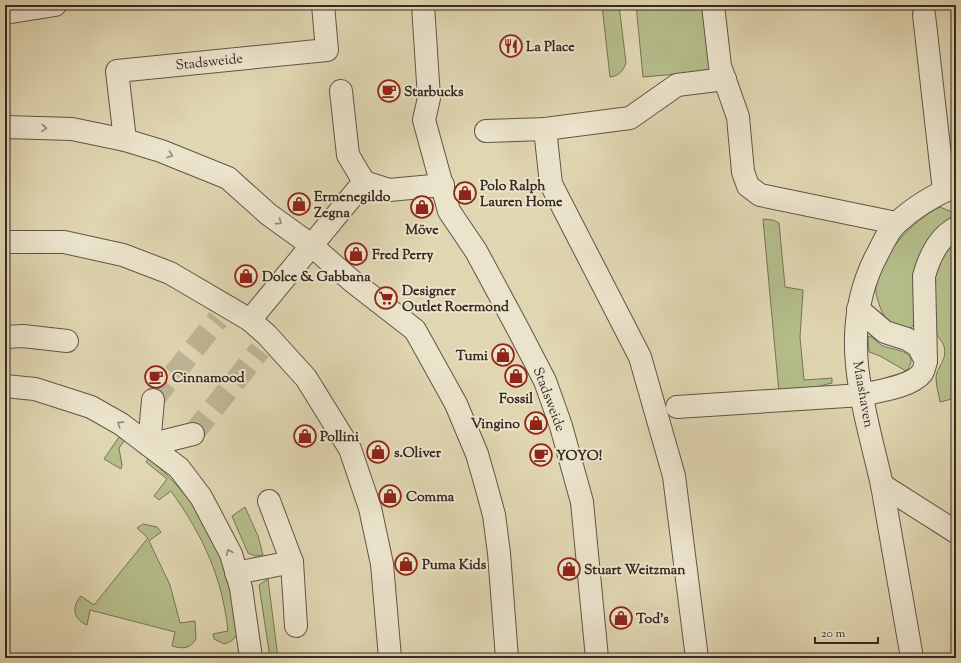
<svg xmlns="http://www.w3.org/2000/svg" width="961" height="663" viewBox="0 0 961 663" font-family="'Sorts Mill Goudy',serif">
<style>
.green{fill:#b4bd8a;stroke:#767456}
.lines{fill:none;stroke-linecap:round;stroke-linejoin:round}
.minor-tunnel{stroke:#beb494;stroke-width:22;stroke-dasharray:22 11;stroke-linecap:butt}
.minor-casing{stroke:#615546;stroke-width:24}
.minor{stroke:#ebe4cc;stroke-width:22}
.oneway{stroke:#918777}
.labels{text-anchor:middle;stroke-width:4;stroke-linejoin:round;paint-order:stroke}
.poi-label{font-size:14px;font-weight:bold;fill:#372a22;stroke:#ebe4cc;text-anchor:start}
.street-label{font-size:14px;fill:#372a22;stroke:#ebe4cc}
</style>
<rect width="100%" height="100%" fill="#e0d6b1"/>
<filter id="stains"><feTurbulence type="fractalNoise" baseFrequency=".005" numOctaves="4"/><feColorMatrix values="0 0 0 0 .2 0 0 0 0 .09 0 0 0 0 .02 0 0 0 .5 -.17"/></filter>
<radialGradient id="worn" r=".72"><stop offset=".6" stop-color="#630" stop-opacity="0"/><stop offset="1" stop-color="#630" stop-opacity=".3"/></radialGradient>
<g class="green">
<path d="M602,5H619L626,63C623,71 619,76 610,77Z"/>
<polygon points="636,5 705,5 712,71 643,77"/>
<path d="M940,207L952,212L956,211V220L917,321L911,328C898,327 884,322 880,307C878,301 875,293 876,286C879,256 914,219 940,207Z"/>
<polygon points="763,219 773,220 779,223 785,287 803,290 800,337 804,380 832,378 832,383 796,392 779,393"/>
<path d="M956,239V398L940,402C939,395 936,386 936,378C936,367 948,361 944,346C943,342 939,339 937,335C926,300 926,264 956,239Z"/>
<path d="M868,336C874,337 876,342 881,345C890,350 924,350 906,371L880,356L869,352Z"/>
<polygon points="119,437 125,440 119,448 122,465 121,469 104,459"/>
<path d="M149,458C169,476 187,495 201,517C220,547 231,583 235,618C236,622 237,628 237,633C235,640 230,642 224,644L214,639L213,634L228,631C222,576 203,536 171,491L159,500L154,496L167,479L146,462Z"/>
<polygon points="245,507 258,536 263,555 255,556 248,553 232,516"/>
<path d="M143,524L157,527L161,532L149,541L170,585L180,623L195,621L196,639C190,649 183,649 172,646L175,632L90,610L87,625C73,619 71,607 81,596L94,605L148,538L137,528Z"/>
<polygon points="268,579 278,658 270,658 259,585"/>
</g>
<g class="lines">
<g class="minor-tunnel">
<polyline points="153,400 218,319"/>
<polyline points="193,434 260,350"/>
</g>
<g class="minor-casing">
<g id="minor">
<polyline points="423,5 429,98 424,120 449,211 476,251 517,327 545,381 561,426 582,502 597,658"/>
<polyline points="713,5 720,66 738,117 743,172 748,186 760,195 896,223"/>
<polyline points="5,13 55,5"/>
<polyline points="924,15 944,191"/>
<polyline points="341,91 348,155 364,182"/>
<polyline points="5,127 72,129 125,140 161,151 228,178 268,214 311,245 352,281 415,330 456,404 477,454 485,482 494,515 499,553 507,658"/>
<polyline points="486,131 545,129"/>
<polyline points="125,140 117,71 327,50 323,5"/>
<path d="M956,186C934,195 915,206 897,223C889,230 884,241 879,251C859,287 853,324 857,365C861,405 873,445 882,485L956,532"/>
<polyline points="5,242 64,242 123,255 170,273 250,320 267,335 306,378 350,449 370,508 382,564 390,658"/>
<polyline points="250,320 364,182 389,190 443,185"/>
<polyline points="5,337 23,336 67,341"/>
<path d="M926,361L924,276C929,258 939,237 956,228"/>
<polyline points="5,386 35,389 91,407 121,424 179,468 201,497 231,554 241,588 251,658"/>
<polyline points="153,400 149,445 193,434"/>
<path d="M677,407L862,395C878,391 911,387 922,373C924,370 925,365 926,361L918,346L907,339L885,332L858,309"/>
<polyline points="882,485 912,658"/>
<polyline points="269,501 292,562 296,626"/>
<polyline points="236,573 292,562"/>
<polyline points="697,658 674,476 640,357 551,184 545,129 630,118 677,85 725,79"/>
</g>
</g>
<use href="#minor" class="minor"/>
</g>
<defs><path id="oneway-chevron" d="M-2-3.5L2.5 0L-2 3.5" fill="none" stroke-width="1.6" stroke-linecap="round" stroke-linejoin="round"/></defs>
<g class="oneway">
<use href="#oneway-chevron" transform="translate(44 128) rotate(3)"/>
<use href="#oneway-chevron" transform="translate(170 155) rotate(22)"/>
<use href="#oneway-chevron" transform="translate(279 222) rotate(37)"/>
<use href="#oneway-chevron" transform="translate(120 424) rotate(-147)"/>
<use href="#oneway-chevron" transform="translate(229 552) rotate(-113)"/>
</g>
<defs>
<g id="restaurant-ring" transform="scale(1.15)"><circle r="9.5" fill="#ebe4cc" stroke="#8f2418" stroke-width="1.5"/><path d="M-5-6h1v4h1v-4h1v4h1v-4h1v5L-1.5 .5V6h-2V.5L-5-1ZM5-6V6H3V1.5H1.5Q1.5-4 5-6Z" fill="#8f2418"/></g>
<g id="cafe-ring" transform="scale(1.15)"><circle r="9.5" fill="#ebe4cc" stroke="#8f2418" stroke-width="1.5"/><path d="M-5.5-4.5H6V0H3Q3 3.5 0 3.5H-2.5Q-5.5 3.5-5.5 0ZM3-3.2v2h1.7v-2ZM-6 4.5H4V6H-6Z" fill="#8f2418"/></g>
<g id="shop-ring" transform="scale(1.15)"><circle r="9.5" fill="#ebe4cc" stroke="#8f2418" stroke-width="1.5"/><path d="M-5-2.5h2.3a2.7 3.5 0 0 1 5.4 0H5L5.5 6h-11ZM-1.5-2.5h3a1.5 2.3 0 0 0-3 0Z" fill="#8f2418"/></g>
<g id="supermarket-ring" transform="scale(1.15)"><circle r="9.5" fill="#ebe4cc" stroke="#8f2418" stroke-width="1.5"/><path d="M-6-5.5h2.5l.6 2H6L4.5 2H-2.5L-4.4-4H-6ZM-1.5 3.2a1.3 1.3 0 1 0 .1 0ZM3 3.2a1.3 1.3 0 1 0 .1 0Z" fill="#8f2418"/></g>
</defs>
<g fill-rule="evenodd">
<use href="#restaurant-ring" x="511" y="46"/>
<use href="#cafe-ring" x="389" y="91"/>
<use href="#shop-ring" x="465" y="193"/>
<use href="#shop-ring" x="299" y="204"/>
<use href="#shop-ring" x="422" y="207"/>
<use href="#shop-ring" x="356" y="254"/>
<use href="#shop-ring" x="246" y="276"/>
<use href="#supermarket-ring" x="386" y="298"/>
<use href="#shop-ring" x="503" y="355"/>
<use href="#shop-ring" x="516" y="376"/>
<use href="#cafe-ring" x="156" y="377"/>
<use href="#shop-ring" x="536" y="423"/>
<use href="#shop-ring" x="305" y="436"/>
<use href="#shop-ring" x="378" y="452"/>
<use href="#cafe-ring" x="541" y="455"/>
<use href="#shop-ring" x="390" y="496"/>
<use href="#shop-ring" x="406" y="564"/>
<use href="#shop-ring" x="569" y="569"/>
<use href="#shop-ring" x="621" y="618"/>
</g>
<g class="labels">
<g class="poi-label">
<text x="526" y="51">La Place</text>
<text x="404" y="96">Starbucks</text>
<text x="480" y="190">Polo Ralph<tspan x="480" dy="16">Lauren Home</tspan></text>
<text x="314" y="201">Ermenegildo<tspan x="314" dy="16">Zegna</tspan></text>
<text x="422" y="234" text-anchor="middle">Möve</text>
<text x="372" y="259">Fred Perry</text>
<text x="262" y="281">Dolce &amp; Gabbana</text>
<text x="402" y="295">Designer<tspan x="402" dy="16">Outlet Roermond</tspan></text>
<text x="488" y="360" text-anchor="end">Tumi</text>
<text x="172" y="382">Cinnamood</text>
<text x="516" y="403" text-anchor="middle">Fossil</text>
<text x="520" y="428" text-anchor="end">Vingino</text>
<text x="320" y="441">Pollini</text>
<text x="394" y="457">s.Oliver</text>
<text x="556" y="460">YOYO!</text>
<text x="406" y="501">Comma</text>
<text x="422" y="569">Puma Kids</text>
<text x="584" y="574">Stuart Weitzman</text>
<text x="636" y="623">Tod's</text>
</g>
<g class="street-label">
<text transform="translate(209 61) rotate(-6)" y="5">Stadsweide</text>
<text transform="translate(864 394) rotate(80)" y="5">Maashaven</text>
<text transform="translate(550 399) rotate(69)" y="5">Stadsweide</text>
</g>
</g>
<rect width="961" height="663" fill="none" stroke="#e0d6b1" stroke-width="20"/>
<rect x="6" y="6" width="949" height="651" fill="none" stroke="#372a22" stroke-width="2"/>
<rect x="10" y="10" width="941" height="643" fill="none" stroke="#372a22"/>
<path d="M815 637v6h63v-6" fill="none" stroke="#372a22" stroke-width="2"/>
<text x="821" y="637" font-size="12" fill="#372a22" stroke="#ebe4cc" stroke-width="3" paint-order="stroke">20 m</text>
<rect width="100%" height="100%" filter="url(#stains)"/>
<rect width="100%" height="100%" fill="url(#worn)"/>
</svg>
